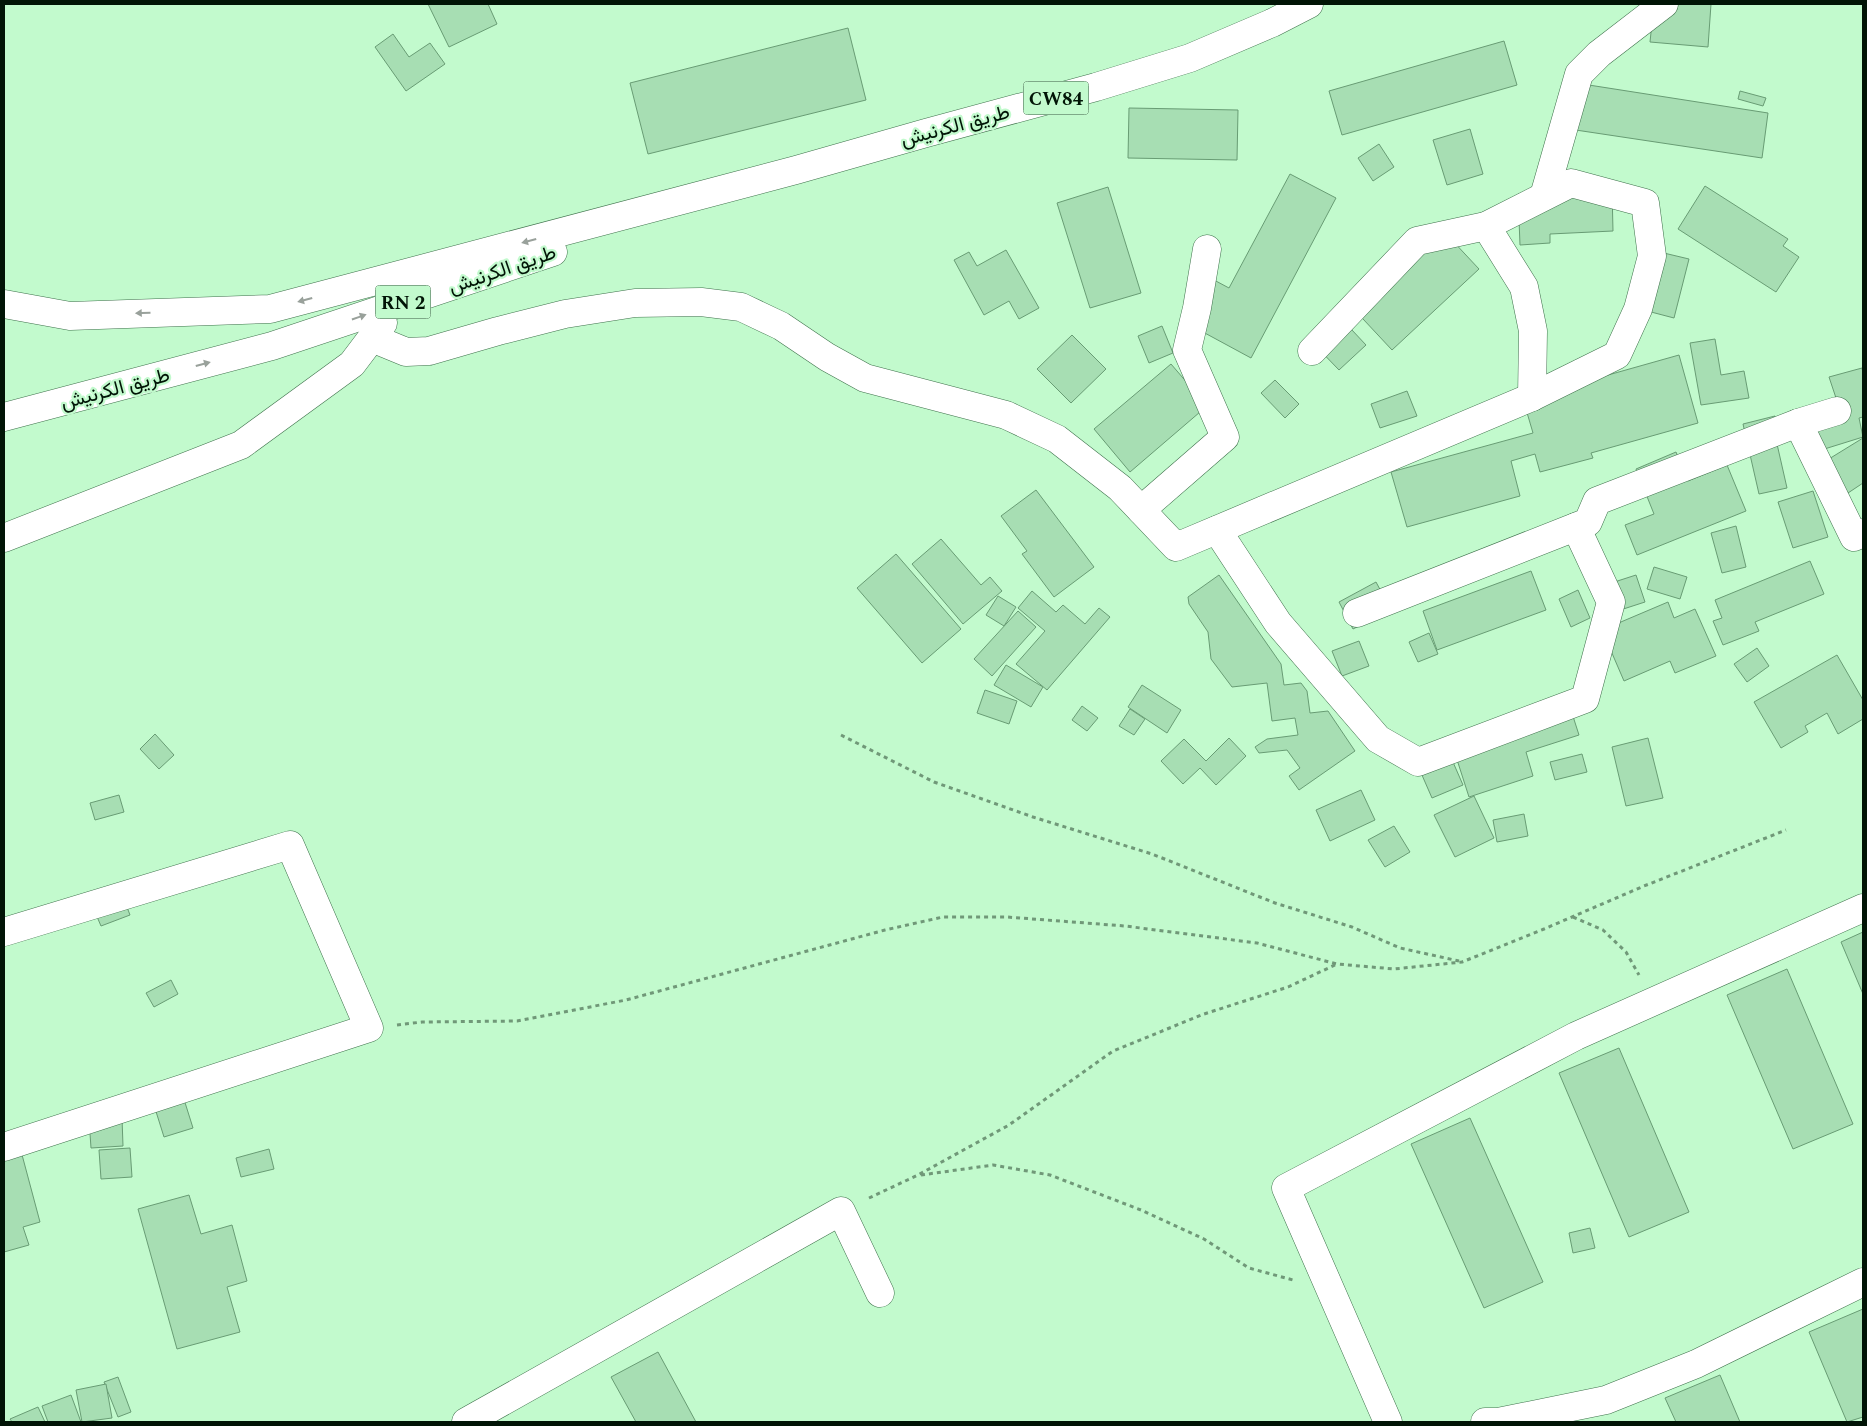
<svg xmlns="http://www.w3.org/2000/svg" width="1867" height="1426" viewBox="0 0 1867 1426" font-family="Spectral,Vazirmatn,serif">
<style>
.building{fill:#a7deb3;stroke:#689c74}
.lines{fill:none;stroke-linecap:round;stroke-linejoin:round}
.minor-casing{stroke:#3f724c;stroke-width:29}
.primary-casing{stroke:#3f724c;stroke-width:29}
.path{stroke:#709878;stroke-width:3;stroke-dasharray:4 4;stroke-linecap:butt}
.minor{stroke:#fff;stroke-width:28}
.primary{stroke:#fff;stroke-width:28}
.oneway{fill:#99a19b}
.labels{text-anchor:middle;stroke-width:4.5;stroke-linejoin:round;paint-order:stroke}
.shield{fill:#c2facd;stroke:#3b5942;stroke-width:1}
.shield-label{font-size:19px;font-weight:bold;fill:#011406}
.street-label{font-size:20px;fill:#011406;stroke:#c2facd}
</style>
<rect width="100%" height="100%" fill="#c2facd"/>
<g class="building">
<polygon points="428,4 488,4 497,24 449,47"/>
<polygon points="1654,4 1711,4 1708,47 1650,42"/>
<polygon points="848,28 866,100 648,154 630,83"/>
<polygon points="393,34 409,57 430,43 445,64 406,91 375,47"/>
<polygon points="1504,41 1517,85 1342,135 1329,91"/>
<polygon points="1576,83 1768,113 1762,158 1569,129"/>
<polygon points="1740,91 1766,98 1763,106 1738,99"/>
<polygon points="1129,108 1238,110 1237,160 1128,158"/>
<polygon points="1470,129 1483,174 1447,185 1433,140"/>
<polygon points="1379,144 1394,167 1373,181 1358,158"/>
<polygon points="1290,174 1336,198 1251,358 1190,325 1214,280 1229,288"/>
<polygon points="1705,186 1788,239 1783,246 1799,257 1776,292 1678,229"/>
<polygon points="1108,187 1141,293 1090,308 1057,203"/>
<polygon points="1612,190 1613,231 1550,234 1550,243 1520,245 1518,194"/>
<polygon points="1436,223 1479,269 1392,350 1349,304"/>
<polygon points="1647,249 1689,259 1674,318 1632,307"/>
<polygon points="1006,250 1039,308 1019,319 1009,301 984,315 954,260 969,252 977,266"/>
<polygon points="1337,314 1366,345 1339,370 1310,340"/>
<polygon points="1162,326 1173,353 1149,363 1138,336"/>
<polygon points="1072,335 1106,369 1071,403 1037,369"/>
<polygon points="1715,339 1721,375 1744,371 1749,398 1701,405 1690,343"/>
<polygon points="1679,355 1698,423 1591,453 1593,458 1540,472 1535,454 1511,461 1520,496 1407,527 1391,472 1533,433 1523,399"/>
<polygon points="1171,364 1207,406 1130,472 1094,429"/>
<polygon points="1862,368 1863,373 1863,417 1859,418 1863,437 1818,451 1807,413 1838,404 1829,377"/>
<polygon points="1275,380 1299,404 1285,418 1261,393"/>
<polygon points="1407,391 1417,416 1380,428 1371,404"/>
<polygon points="1775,416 1781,443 1777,444 1787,488 1759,494 1743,424"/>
<polygon points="1863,438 1863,483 1845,495 1824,462"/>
<polygon points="1676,452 1688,481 1727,465 1746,511 1637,555 1625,525 1654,514 1636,469"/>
<polygon points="1036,490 1094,567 1054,597 1022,554 1027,551 1001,516"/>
<polygon points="1813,491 1828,537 1793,548 1778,502"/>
<polygon points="1736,526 1746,567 1722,573 1711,533"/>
<polygon points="941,539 981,585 990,577 1002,591 963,624 912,564"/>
<polygon points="896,554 961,629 922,663 857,588"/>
<polygon points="1810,561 1824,594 1755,622 1759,631 1723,645 1713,621 1722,618 1715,600"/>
<polygon points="1654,567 1687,577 1680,599 1647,589"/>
<polygon points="1531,571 1546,610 1437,650 1423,611"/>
<polygon points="1219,575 1281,664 1284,685 1301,683 1307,691 1310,713 1328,711 1355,751 1299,790 1289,776 1300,768 1287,750 1259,753 1255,747 1267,739 1298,735 1295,718 1272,721 1267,683 1232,687 1211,659 1208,632 1189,604 1188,597"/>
<polygon points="1636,575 1645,602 1611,613 1602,586"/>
<polygon points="1376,582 1391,610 1353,629 1339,602"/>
<polygon points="1578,590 1590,618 1571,627 1559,599"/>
<polygon points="1032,591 1056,612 1063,605 1085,624 1099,608 1110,617 1047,690 1016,664 1045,631 1018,608"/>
<polygon points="998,596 1016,607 1004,626 986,615"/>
<polygon points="1668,602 1674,618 1695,609 1716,656 1675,673 1670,661 1624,681 1602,630"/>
<polygon points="1018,611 1036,627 992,676 974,659"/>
<polygon points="1429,633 1438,654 1418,662 1409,642"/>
<polygon points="1359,641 1369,666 1342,676 1332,651"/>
<polygon points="1757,648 1769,666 1747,682 1734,664"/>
<polygon points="1837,655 1863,700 1863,719 1838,734 1827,713 1805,726 1808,732 1781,748 1754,702"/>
<polygon points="1006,665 1043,687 1031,707 994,685"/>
<polygon points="1142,685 1181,710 1167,733 1128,707"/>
<polygon points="985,690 1017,701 1009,724 977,713"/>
<polygon points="1082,706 1098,718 1087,731 1072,720"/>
<polygon points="1570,707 1579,735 1526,752 1533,776 1469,797 1452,744"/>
<polygon points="1130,709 1145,719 1134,735 1119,726"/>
<polygon points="155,734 174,755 159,769 140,749"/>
<polygon points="1229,738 1246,756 1216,785 1200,768 1183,784 1161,761 1184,739 1206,761"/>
<polygon points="1648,738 1663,798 1626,806 1612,747"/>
<polygon points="1449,753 1463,785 1432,798 1418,766"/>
<polygon points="1582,754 1587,772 1555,780 1550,762"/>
<polygon points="1361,790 1375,820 1330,841 1316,810"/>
<polygon points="119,795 124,812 95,820 90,803"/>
<polygon points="1474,796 1494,838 1455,857 1434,815"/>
<polygon points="1524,814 1528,836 1497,842 1493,820"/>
<polygon points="1394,826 1410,852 1385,867 1368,840"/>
<polygon points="119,886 130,915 101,926 89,898"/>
<polygon points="1863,932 1863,994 1841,942"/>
<polygon points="1787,969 1853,1124 1793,1149 1727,995"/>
<polygon points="171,980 178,994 154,1007 146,993"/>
<polygon points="1619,1048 1689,1212 1629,1237 1559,1073"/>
<polygon points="182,1093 193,1128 164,1137 153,1102"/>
<polygon points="122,1118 123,1146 91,1148 89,1119"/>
<polygon points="1470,1118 1543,1282 1484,1308 1411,1144"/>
<polygon points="130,1148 132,1177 101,1179 99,1150"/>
<polygon points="269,1149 274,1169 241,1177 236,1158"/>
<polygon points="21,1151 40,1222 23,1227 29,1245 4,1252 4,1155"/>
<polygon points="189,1195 201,1234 232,1225 247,1281 227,1287 240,1332 177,1349 138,1209"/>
<polygon points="1590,1228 1595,1248 1573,1253 1569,1233"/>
<polygon points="1863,1309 1863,1417 1847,1422 1809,1332"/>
<polygon points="658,1352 696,1422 636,1422 611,1377"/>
<polygon points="1720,1375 1740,1422 1676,1422 1665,1398"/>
<polygon points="118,1377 131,1412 118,1417 104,1382"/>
<polygon points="106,1384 112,1418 82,1422 76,1390"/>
<polygon points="71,1395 81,1422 48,1422 42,1406"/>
<polygon points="38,1407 45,1422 12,1422 10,1419"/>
</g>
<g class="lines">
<g class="minor-casing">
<g id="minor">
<polyline points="1544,196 1579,74 1599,54 1664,4"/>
<polyline points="1486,226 1524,287 1533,331 1532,397"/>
<polyline points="372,338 406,352 429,351 498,331 565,314 635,303 701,302 741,307 781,326 827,357 865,378 1006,415 1057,439 1120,488 1176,547 1532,397 1617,355 1638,309 1652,256 1645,203 1571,183 1486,226 1417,241 1312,351"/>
<polyline points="1798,423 1854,537 1863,533"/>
<polyline points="1141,510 1225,437 1187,350 1197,308 1207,249"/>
<polyline points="1217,530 1278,623 1378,739 1418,762 1585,699 1611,602 1576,527"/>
<polyline points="4,538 241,445 352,364 383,323"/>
<polyline points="1357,613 1588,522 1597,501 1798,423 1837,411"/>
<polyline points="4,932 290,845 369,1028 4,1147"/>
<polyline points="466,1422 841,1211 880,1293"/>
<polyline points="1388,1422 1286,1188 1576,1036 1863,908"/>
<polyline points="1485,1422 1498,1422 1606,1400 1696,1364 1863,1282"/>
</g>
</g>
<g class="primary-casing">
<g id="primary">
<polyline points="4,304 70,316 270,309 796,170 926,133 1096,87 1190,58 1272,23 1309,4"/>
<polyline points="4,417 272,346 553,252"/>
</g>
</g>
<g class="path">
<polyline points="841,735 934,782 1033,817 1152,854 1275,903 1352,927 1400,948 1459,961"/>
<polyline points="1573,917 1603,930 1626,952 1639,975"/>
<polyline points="397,1025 422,1022 517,1021 626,1000 885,930 943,917 1007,917 1125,926 1257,943 1337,964 1394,969 1462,962 1544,929 1644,886 1786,830"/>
<polyline points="921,1175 993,1165 1050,1175 1141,1210 1204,1239 1249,1268 1293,1280"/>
<polyline points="869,1198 918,1175 1009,1125 1113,1051 1204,1014 1288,987 1337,964"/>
</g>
<use href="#minor" class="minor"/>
<use href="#primary" class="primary"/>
</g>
<defs><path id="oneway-solid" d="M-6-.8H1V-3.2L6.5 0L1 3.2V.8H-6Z" transform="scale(1.25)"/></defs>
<g class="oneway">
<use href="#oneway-solid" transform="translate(529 241) rotate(165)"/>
<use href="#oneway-solid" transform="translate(305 300) rotate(165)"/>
<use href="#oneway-solid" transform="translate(143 313) rotate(178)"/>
<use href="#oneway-solid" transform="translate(359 317) rotate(-19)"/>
<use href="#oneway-solid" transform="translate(203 364) rotate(-15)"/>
</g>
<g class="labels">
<g class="shield">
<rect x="1023.5" y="81.5" width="65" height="33" rx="4"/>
<rect x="375.5" y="285.5" width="55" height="33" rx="4"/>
</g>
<g class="shield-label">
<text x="1056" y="105">CW84</text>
<text x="403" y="309">RN 2</text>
</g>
<g class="street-label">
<text transform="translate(955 125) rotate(-15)" y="7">طريق الكرنيش</text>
<text transform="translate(502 269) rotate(-19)" y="7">طريق الكرنيش</text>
<text transform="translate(115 388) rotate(-15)" y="7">طريق الكرنيش</text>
</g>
</g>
<rect width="1867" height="1426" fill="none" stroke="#011406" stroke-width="10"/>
</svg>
